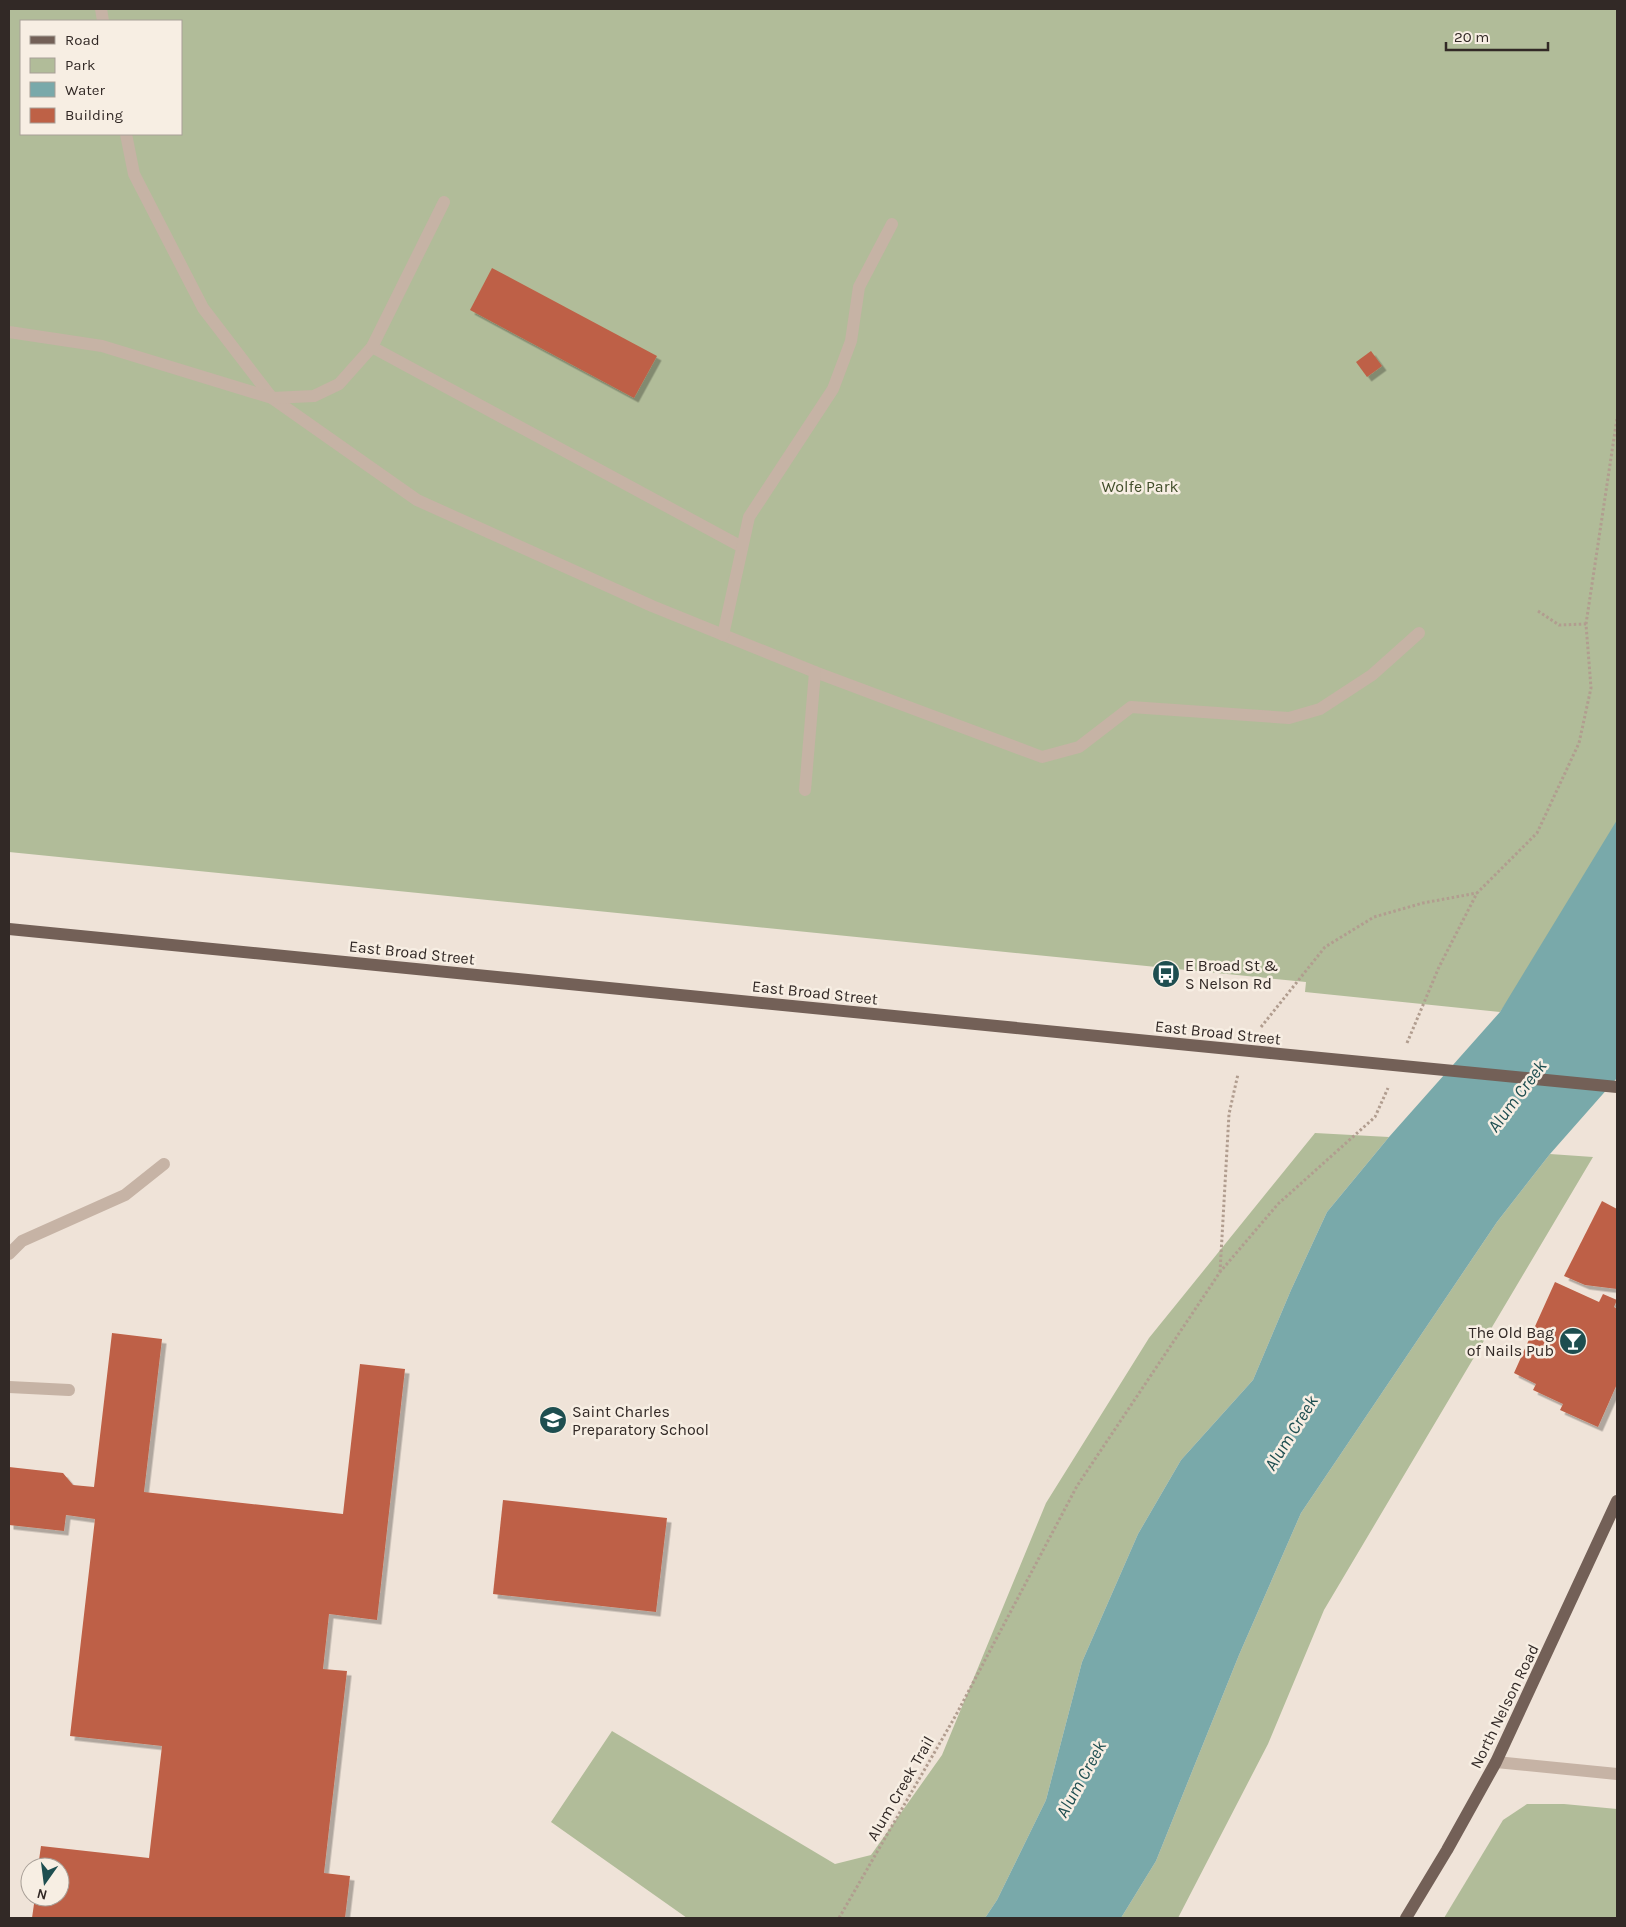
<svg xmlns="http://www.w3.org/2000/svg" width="1626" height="1927" viewBox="0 0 1626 1927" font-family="Karla,sans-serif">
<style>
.green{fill:#b1bc99;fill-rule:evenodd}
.water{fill:#79a9aa}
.building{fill:#be6146;filter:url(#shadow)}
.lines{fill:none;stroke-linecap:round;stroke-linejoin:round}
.path{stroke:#b19d8f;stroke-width:3;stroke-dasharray:2.5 2.5;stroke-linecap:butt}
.lane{stroke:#c6b3a5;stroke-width:12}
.street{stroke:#c6b3a5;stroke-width:12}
.primary{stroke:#736057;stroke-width:12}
.labels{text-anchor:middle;stroke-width:5;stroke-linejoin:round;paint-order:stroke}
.park-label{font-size:16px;fill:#424e2b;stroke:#f7eee3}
.street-label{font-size:16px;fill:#322926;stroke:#f7eee3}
.poi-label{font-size:16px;fill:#322926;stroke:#f7eee3;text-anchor:start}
.water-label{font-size:18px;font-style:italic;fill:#1e4e50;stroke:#f7eee3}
</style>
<defs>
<filter id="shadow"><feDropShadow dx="4.5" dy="4.5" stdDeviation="0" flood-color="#0004"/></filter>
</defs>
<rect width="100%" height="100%" fill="#efe3d8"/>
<g class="green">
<path d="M9,9H1617V1013L1507,1002L1500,1012L1305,992L1306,982L9,852ZM21,21H181V134H21Z"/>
<polygon points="1315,1133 1389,1137 1327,1212 1291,1290 1253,1380 1181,1460 1138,1534 1082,1662 1046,1800 997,1900 985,1918 687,1918 551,1822 612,1731 835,1864 871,1855 942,1755 1046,1503 1149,1338"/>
<polygon points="1550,1154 1593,1157 1324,1610 1268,1744 1178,1918 1121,1918 1156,1861 1239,1655 1301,1513 1497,1222"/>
<polygon points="1527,1804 1564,1804 1617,1809 1617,1918 1444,1918 1503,1820"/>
</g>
<polygon class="water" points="1617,820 1617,1078 1550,1154 1497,1222 1301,1513 1239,1655 1156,1861 1121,1918 985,1918 997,1900 1046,1800 1082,1662 1138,1534 1181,1460 1253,1380 1291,1290 1327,1212 1389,1137 1500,1012"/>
<g class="building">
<polygon points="492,268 657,356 634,398 470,310"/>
<polygon points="1371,351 1382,366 1367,377 1356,362"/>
<polygon points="1602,1201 1617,1209 1617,1289 1585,1285 1564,1276"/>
<polygon points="1555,1282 1599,1302 1603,1294 1617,1300 1614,1307 1617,1309 1617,1384 1598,1427 1560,1410 1563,1404 1533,1390 1536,1384 1514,1373"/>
<polygon points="112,1333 162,1339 144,1492 343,1514 360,1364 405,1369 377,1620 329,1614 323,1669 347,1671 324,1873 350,1876 345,1918 32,1918 35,1897 60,1897 60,1867 38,1867 41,1846 149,1858 162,1746 70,1736 95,1519 66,1515 64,1531 9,1525 9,1467 63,1473 73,1485 94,1487"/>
<polygon points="503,1500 667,1518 656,1612 493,1594"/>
</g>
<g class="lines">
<g class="path">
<polyline points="1538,611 1559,625 1586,624"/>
<polyline points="1261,1027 1325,947 1374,917 1423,903 1477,893"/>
<polyline points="1407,1043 1439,967 1477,893 1537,833 1579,743 1591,688 1586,624 1617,418"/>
<polyline points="1220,1272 1229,1114 1238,1074"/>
<polyline points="839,1918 956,1715 1077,1486 1220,1272 1278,1204 1375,1117 1388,1088"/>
</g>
<g class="lane">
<polyline points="101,9 103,21"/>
<polyline points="126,134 134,174 203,308 272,398 417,500 652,606 815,672 1042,757 1079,747 1131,707 1289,718 1320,709 1372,675 1419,633"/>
<polyline points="9,332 102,346 272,398 314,396 339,384 372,347 742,547"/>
<polyline points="372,347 444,202"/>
<polyline points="723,635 749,517 833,389 851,341 859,287 892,224"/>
<polyline points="805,790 815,672"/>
<polyline points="9,1254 22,1241 125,1195 164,1164"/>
<polyline points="9,1387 69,1390"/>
</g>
<polyline class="street" points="1496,1762 1617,1774"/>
<g class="primary">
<polyline points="9,929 1617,1087"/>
<polyline points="1406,1918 1447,1850 1496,1762 1617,1501"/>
</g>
</g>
<defs>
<g id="bus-disc" transform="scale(1.4375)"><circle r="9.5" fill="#1e4e50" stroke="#f7eee3"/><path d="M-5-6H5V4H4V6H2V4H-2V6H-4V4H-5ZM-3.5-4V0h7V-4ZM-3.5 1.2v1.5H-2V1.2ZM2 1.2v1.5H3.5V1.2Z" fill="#fff"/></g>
<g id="bar-disc" transform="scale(1.4375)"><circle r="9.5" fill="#1e4e50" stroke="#f7eee3"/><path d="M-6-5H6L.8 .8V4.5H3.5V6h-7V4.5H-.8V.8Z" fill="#fff"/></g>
<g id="school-disc" transform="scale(1.4375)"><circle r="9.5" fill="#1e4e50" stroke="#f7eee3"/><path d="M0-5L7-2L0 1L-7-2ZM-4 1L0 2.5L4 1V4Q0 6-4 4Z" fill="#fff"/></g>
</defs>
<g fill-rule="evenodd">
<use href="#bus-disc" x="1166" y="974"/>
<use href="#bar-disc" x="1573" y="1341"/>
<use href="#school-disc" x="553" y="1420"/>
</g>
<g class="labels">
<g class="park-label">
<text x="1140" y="492">Wolfe Park</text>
</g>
<g class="street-label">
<text transform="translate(412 952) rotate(6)" y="6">East Broad Street</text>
<text transform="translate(815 992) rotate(6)" y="6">East Broad Street</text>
<text transform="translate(1218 1032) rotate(6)" y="6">East Broad Street</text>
<text transform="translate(1504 1706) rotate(-64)" y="6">North Nelson Road</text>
<text transform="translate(900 1788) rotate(-60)" y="6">Alum Creek Trail</text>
</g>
<g class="poi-label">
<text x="1185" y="971">E Broad St &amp;<tspan x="1185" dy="18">S Nelson Rd</tspan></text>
<text x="1554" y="1338" text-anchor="end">The Old Bag<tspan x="1554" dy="18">of Nails Pub</tspan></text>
<text x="572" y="1417">Saint Charles<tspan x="572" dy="18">Preparatory School</tspan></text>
</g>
<g class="water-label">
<text transform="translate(1517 1096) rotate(-53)" y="6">Alum Creek</text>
<text transform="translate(1291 1433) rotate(-58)" y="6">Alum Creek</text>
<text transform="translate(1081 1779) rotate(-61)" y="6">Alum Creek</text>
</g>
</g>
<rect width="1626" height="1927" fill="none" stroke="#322926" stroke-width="20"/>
<rect x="20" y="20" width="162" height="115" fill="#f7eee3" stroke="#a89f97"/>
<rect x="30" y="36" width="25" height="8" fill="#736057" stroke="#a89f97"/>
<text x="65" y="45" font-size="15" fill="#322926">Road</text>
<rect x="30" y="58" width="25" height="15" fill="#b1bc99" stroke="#a89f97"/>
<text x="65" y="70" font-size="15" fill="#322926">Park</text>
<rect x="30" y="82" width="25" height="15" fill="#79a9aa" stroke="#a89f97"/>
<text x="65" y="95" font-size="15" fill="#322926">Water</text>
<rect x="30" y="108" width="25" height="15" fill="#be6146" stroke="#a89f97"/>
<text x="65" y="120" font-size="15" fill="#322926">Building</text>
<g transform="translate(45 1882) rotate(194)"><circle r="24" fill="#f7eee3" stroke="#a89f97"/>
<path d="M0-4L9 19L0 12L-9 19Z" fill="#1e4e50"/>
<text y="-8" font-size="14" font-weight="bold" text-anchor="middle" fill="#322926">N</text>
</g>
<path d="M1446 42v8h102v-8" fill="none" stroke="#322926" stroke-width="2.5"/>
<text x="1454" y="42" font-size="15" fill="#322926" stroke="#f7eee3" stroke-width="4" paint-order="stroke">20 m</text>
</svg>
